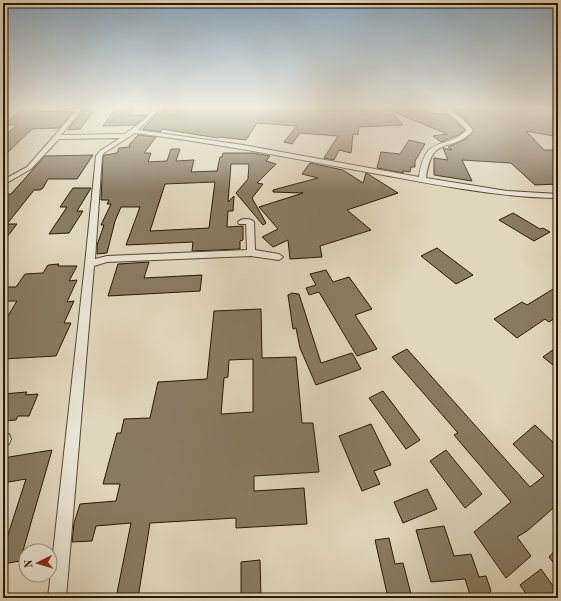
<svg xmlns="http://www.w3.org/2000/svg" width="561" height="601" viewBox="0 0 561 601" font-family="'Old Standard TT',serif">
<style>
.building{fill:#887b63;stroke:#281802;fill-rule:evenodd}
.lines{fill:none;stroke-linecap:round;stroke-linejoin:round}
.minor-casing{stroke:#564831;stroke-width:2}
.minor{fill:#ebe4d4;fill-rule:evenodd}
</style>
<rect width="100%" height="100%" fill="#e0d6bd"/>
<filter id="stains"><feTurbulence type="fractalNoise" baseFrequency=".005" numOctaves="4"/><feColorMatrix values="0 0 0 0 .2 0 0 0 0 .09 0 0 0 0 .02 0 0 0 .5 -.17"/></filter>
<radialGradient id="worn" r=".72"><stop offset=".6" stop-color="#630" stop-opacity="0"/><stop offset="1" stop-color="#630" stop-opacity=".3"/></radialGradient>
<g class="building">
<polygon points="86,108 96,108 80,129 68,130 82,110"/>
<polygon points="116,108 134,108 129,115 147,115 135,125 103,126"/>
<polygon points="163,108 324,108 324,111 359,108 426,108 431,113 448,115 465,130 458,135 441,142 433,136 447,134 392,111 403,125 359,127 358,135 353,134 351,153 339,150 334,160 324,158 338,136 300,133 292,144 284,142 297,126 257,123 246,140 219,137 218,138 162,129 160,132 143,129 156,114 160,114"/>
<polygon points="452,108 557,108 558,137 526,131 544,150 558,150 558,184 535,185 511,163 462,160 472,181 434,175 434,158 448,160 443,148 452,150 448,147 466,139 474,130 464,118 452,109"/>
<polygon points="20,111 35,111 73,112 59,128 32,129 3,157 3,137 17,125 4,125"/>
<path d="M138,135L156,137L144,153H151L148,162L167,161L171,149H180L176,161L194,160L191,172L217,171L220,157H222L223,153H253L270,156L266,161L276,164L257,183L263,184L252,198L266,223L263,225L236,193L248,179L249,164H231L228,202L234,196L233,211H228L227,227L243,226V240L240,241V249L192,251L193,242L126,245L140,207H121L115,221L107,253L97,254V245L104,225H101L111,204H107L109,200H101L103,156L105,155L117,153L119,148L130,147L129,145ZM215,182L209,228L150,231L165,184Z"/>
<polygon points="409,140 425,144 415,161 415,167 411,167 410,172 403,171 403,173 377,168 381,152 400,154"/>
<polygon points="93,155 77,179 48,179 43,188 40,190 34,190 7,224 17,224 3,242 3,195 11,194 45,156"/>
<polygon points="310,163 343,170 363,183 366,173 368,174 398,193 347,210 371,230 320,246 322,257 290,259 288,240 273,247 262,237 278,229 259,207 303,193 273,192 273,190 318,178 302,174"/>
<polygon points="73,188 91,188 77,211 83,211 69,233 49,234 67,207 60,207"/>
<polygon points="513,213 540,229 543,228 550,232 534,241 499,220"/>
<polygon points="437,248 473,275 456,284 421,256"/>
<polygon points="149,262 144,278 202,275 200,291 108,296 118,264"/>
<polygon points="59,264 58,266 77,266 69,281 77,280 67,302 74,301 64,323 71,323 56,356 3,359 3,324 17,301 3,301 3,287 16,287 25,274 43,273 48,265"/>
<polygon points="326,270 333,282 349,277 372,309 355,315 377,349 357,356 319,292 309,295 306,288 316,285 310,274"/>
<polygon points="558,286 558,316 549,322 545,319 517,338 494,319 522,302 527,305"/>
<polygon points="292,293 299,294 321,363 352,353 361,369 316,385 300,348 296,328 293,329 288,295"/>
<path d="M261,309L262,358L296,357L302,423H313L319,472L254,476V491L304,488L307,524L236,528V518L150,523L138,598H116L131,523L96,526L92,541L72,542L74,523L80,504L116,501L120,484H103L117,433H121L124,419L150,418L158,382L207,379L214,311ZM253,359V412L221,414L224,378L228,377L229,360Z"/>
<polygon points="558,346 558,369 543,357"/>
<polygon points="407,349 530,487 544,476 513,444 535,425 558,447 558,504 527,531 517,537 531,556 506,578 474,532 511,502 454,435 458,433 392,357"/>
<polygon points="383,391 420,440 406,449 369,398"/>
<polygon points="27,392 25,395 38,394 29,416 18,416 16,420 3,421 3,394"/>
<polygon points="371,424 391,465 374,471 380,484 362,491 339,436"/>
<polygon points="52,450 20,561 3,564 3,542 6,541 26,479 3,483 3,458"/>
<polygon points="446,450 482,494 465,508 430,461"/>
<polygon points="427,489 437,509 403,523 394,502"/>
<polygon points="444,526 454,556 471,554 479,577 486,576 491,591 484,598 471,598 465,579 431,582 416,530"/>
<polygon points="389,538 395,564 403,563 412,598 388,598 375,540"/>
<polygon points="558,547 558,568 549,557"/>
<polygon points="260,560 261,598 241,598 241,562"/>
<polygon points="541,569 558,593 558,598 529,598 520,585"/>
</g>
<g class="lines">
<g class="minor-casing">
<g id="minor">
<path d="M35,108L81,109V111L61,135L125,134L144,120L156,108H160L138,130L243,145L419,177C426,132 444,152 467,130L457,120L441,108C452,107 466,122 473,130C452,155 432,132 426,178L507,191L558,194V198C495,197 433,184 372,173C293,158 214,143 135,133L104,153L102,156L95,259L107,256L247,250L246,224H239L238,222C241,218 251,218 254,222L255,250L279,254L283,257L279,260L251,256L107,262L94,266L66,598H48L85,264L96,156L100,151L120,138L59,139L31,169L3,185V180L27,167L76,111L37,110Z"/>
<polygon points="3,432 9,434 11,439 9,444 4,446"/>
</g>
</g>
<use href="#minor" class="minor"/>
</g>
<linearGradient id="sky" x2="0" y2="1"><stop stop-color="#8ba8bd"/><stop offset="0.56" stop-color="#f1ede1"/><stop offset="1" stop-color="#f1ede1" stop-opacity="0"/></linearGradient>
<rect width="561" height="192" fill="url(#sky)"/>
<rect width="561" height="601" fill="none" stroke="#e0d6bd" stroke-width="16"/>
<rect x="4" y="4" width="553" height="593" fill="none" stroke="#281802" stroke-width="2"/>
<rect x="8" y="8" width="545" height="585" fill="none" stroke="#281802"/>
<g transform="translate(38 563) rotate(265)"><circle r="19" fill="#ebe4d4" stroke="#9d9280"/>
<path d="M0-3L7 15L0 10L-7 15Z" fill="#8f2418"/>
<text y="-6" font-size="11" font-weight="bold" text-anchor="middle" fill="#281802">N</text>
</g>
<rect width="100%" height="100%" filter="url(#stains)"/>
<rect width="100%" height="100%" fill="url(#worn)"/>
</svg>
